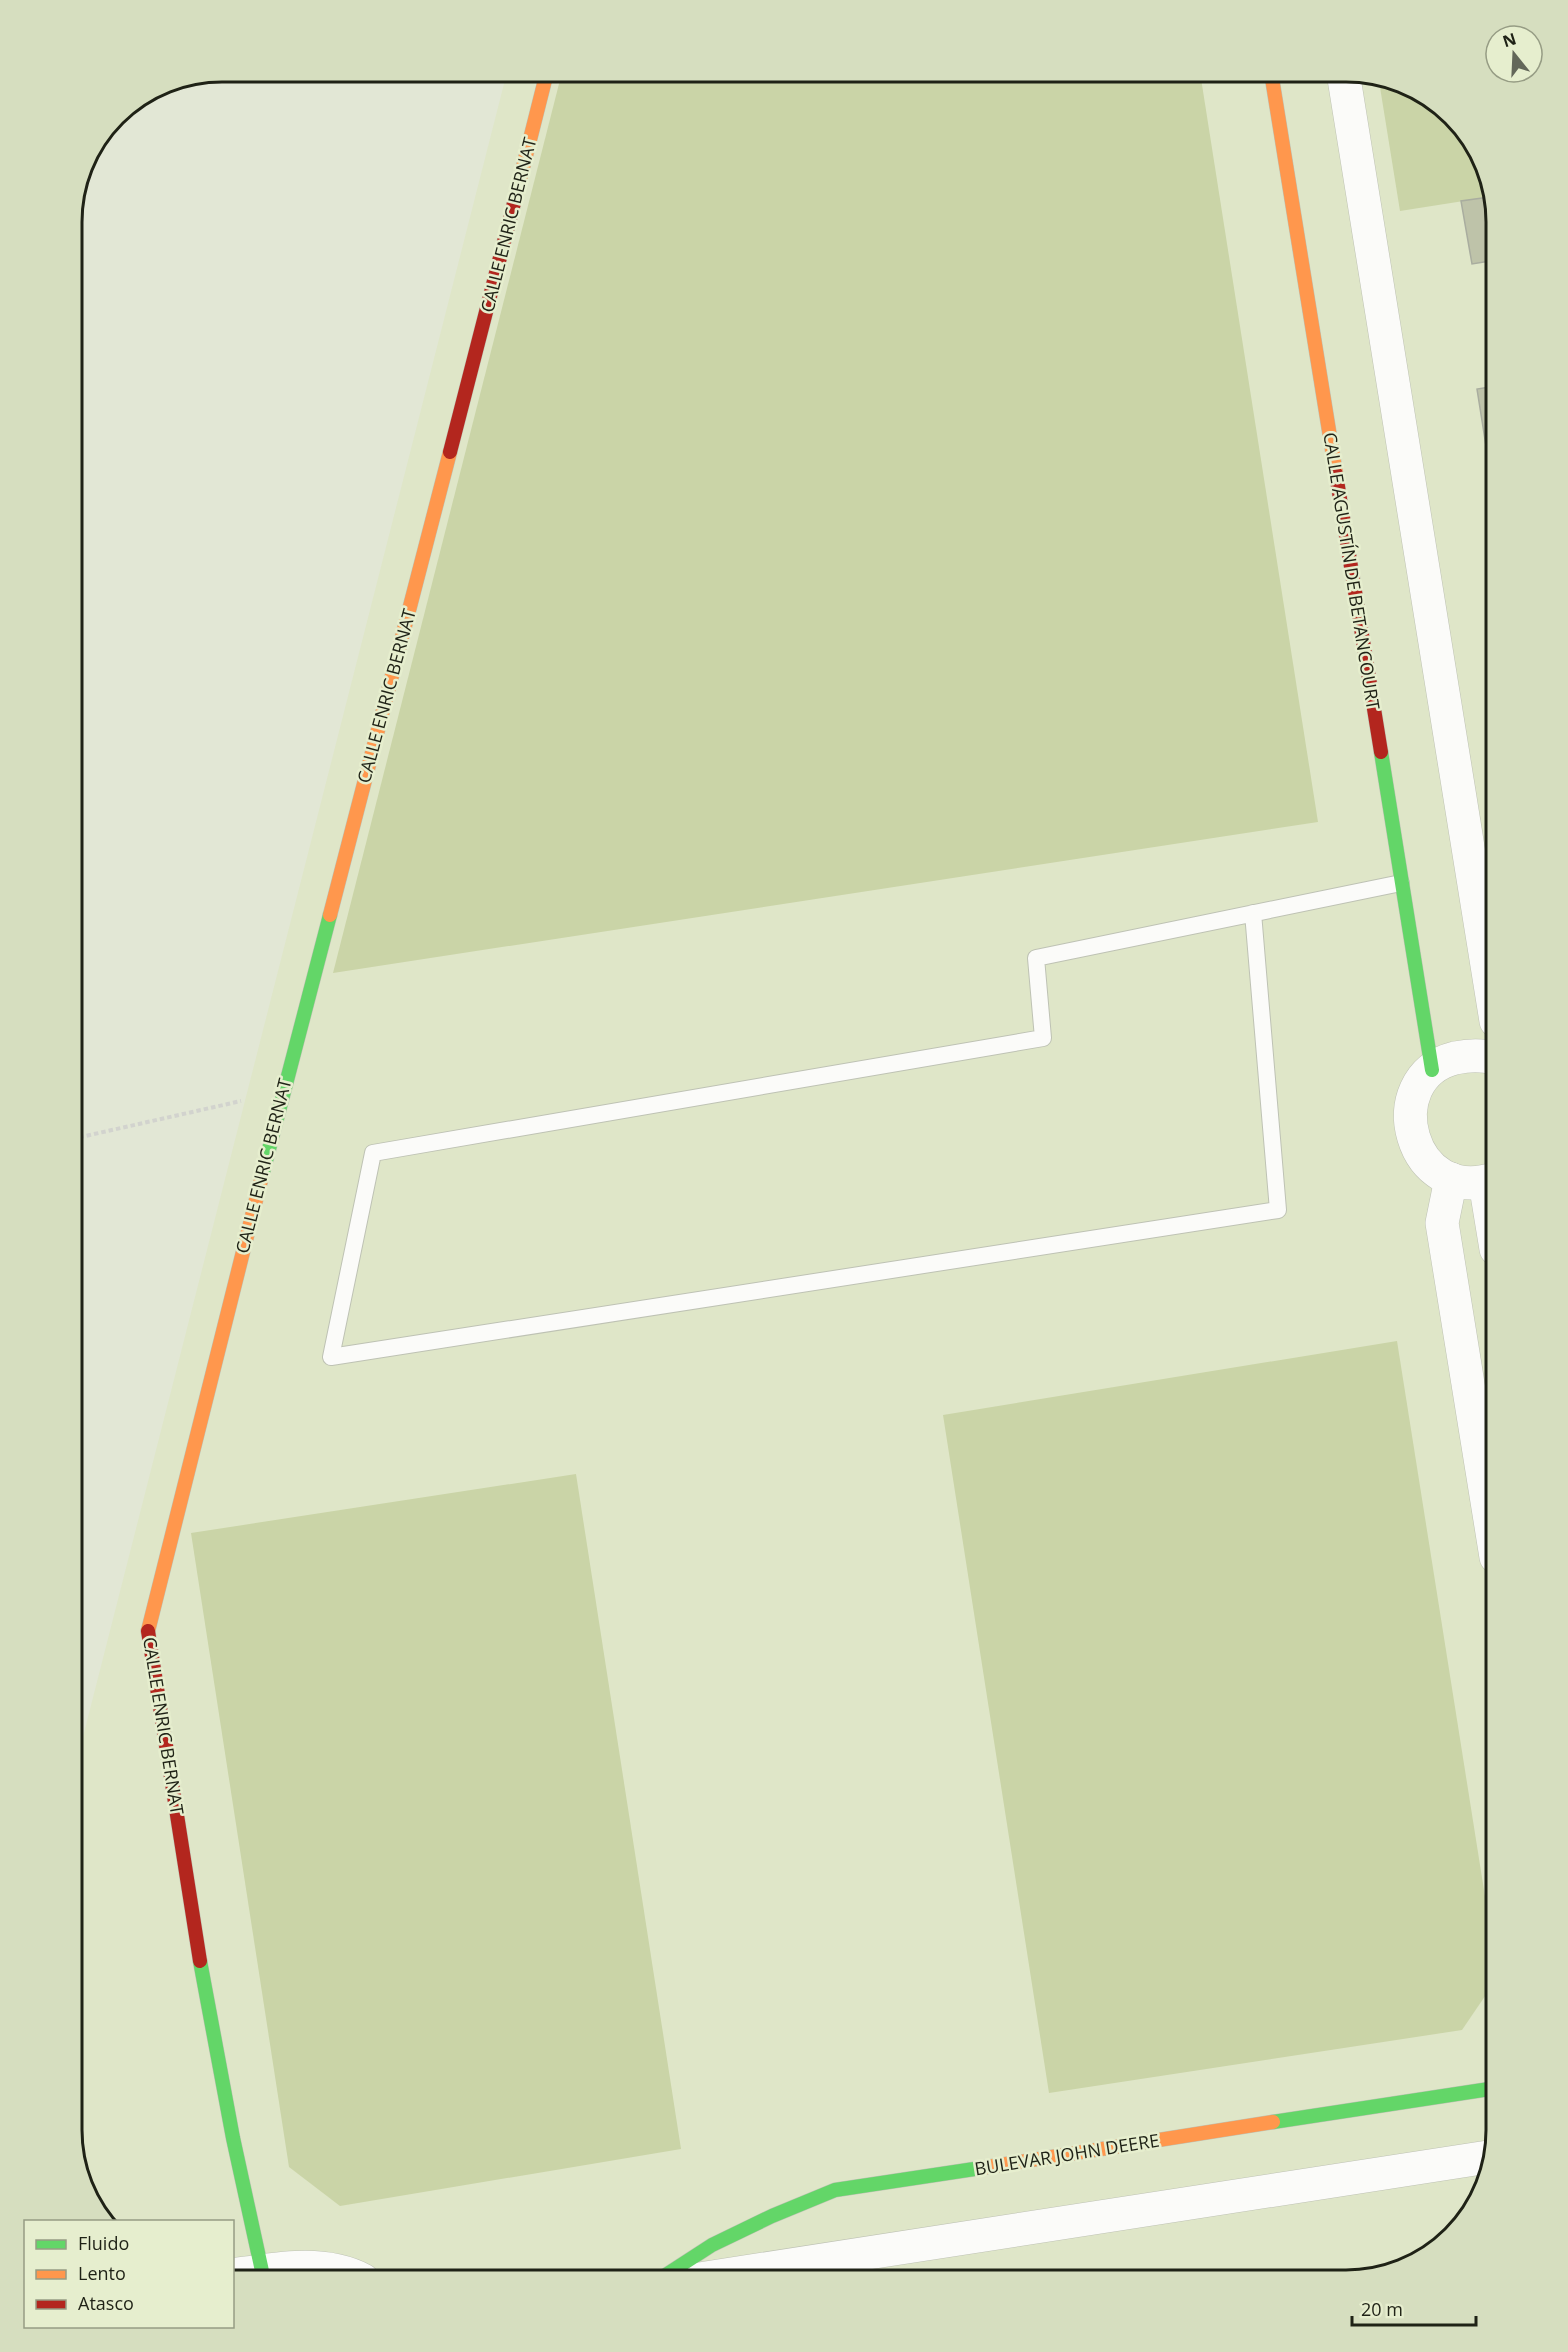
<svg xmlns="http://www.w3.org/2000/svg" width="1568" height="2352" viewBox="0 0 1568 2352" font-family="'Open Sans',sans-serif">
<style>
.built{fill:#dfe6c8}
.green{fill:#cad4a7}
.building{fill:#bec3a9;stroke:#a9ad9f;stroke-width:1.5}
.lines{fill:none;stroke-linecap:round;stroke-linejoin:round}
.lane-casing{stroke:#bec2b4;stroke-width:18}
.street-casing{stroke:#bec2b4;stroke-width:34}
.fast-casing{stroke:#bec2b4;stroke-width:15}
.slow-casing{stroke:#bec2b4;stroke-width:15}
.jam-casing{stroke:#bec2b4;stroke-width:15}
.path{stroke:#d2d3ce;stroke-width:4;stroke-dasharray:4.5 3;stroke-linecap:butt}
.lane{stroke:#fbfbf9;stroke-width:16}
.street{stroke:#fbfbf9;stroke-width:33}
.fast{stroke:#63d668;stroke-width:14}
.slow{stroke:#ff974d;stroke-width:14}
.jam{stroke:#b3261e;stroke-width:14}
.labels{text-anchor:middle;stroke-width:5;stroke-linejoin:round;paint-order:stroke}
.street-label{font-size:18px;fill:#1f2216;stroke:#e6eece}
.rim{fill:none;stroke:#1f2216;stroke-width:3}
</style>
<rect width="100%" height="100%" fill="#e2e7d5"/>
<polygon class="built" points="507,72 1355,72 1429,97 1476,148 1496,223 1496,2130 1476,2205 1420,2260 1345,2280 233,2280 232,2222 109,2221 92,2204 72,2129 72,1780"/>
<g class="green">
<polygon points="562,72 1200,72 1318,822 333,973"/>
<polygon points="1379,81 1429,97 1476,148 1489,197 1400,211"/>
<polygon points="1397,1341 1496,1966 1496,1980 1462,2030 1049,2093 943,1415"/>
<polygon points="576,1474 681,2149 340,2206 289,2167 191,1533"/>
</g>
<g class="building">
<polygon points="1489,197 1496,223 1496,260 1472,264 1461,201"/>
<polygon points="1496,386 1496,450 1487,452 1477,389"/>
<polygon points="1496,450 1496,510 1487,452"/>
</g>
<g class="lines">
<g class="lane-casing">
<polyline id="lane" points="1253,913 1278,1210 331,1357 373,1153 1043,1038 1036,958 1401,883"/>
</g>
<g class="street-casing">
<g id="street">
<polyline points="1343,72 1496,1021"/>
<path d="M1496,1178C1410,1209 1376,1078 1455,1058C1469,1055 1482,1054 1496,1059"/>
<polyline points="1451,1179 1442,1223 1496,1557"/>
<polyline points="1485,1182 1496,1249"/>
<path d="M232,2275C275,2269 323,2259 363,2280"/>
<polyline points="693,2280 1488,2157"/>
</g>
</g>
<g class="fast-casing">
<g id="fast">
<polyline points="1381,752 1432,1070"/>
<polyline points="262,1176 330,915"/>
<polyline points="200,1961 233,2138 262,2271"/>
<polyline points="1273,2122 1496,2088"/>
<polyline points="658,2280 712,2245 772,2216 835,2190 981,2168"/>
</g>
</g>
<g class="slow-casing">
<g id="slow">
<polyline points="1271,72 1336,474"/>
<polyline points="514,203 547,72"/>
<polyline points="330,915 450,452"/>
<polyline points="148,1631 262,1176"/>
<polyline points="981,2168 1273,2122"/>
</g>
</g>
<g class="jam-casing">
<g id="jam">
<polyline points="450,452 514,203"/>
<polyline points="1336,474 1381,752"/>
<polyline points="148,1631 200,1961"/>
</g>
</g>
<polyline class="path" points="72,1139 241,1101"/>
<use href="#lane" class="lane"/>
<use href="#street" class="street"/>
<use href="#fast" class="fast"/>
<use href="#slow" class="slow"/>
<use href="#jam" class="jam"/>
</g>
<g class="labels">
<g class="street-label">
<text transform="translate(509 225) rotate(-76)" y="6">CALLE ENRIC BERNAT</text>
<text transform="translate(1351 571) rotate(81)" y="6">CALLE AGUSTÍN DE BETANCOURT</text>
<text transform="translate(387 696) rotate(-75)" y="6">CALLE ENRIC BERNAT</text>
<text transform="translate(264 1166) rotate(-76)" y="6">CALLE ENRIC BERNAT</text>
<text transform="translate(163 1726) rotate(81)" y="6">CALLE ENRIC BERNAT</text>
<text transform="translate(1067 2155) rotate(-9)" y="6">BULEVAR JOHN DEERE</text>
</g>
</g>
<path d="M0 0H1568V2352H0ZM222 82H1346A140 140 0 0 1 1486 222V2130A140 140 0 0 1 1346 2270H222A140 140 0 0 1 82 2130V222A140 140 0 0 1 222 82Z" fill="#d6debf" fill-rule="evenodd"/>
<path class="rim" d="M222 82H1346A140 140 0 0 1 1486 222V2130A140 140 0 0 1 1346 2270H222A140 140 0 0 1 82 2130V222A140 140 0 0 1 222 82Z"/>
<rect x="24" y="2220" width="210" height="108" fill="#e6eece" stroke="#969c84" stroke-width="1.5"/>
<rect x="36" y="2240" width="30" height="9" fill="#63d668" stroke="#969c84" stroke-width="1.5"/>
<text x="78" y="2250" font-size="18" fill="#1f2216">Fluido</text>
<rect x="36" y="2270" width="30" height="9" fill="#ff974d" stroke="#969c84" stroke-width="1.5"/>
<text x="78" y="2280" font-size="18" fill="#1f2216">Lento</text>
<rect x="36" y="2300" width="30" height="9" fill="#b3261e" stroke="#969c84" stroke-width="1.5"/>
<text x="78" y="2310" font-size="18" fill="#1f2216">Atasco</text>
<g transform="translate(1514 54) rotate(342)"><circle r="28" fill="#e6eece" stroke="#969c84" stroke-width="1.5"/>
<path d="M0-4.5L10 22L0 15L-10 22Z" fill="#636759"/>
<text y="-9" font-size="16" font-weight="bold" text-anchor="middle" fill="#1f2216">N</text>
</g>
<path d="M1352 2316v9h124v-9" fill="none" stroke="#1f2216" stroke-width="3"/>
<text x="1361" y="2316" font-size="18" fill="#1f2216" stroke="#e6eece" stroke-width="4.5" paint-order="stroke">20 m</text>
</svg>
